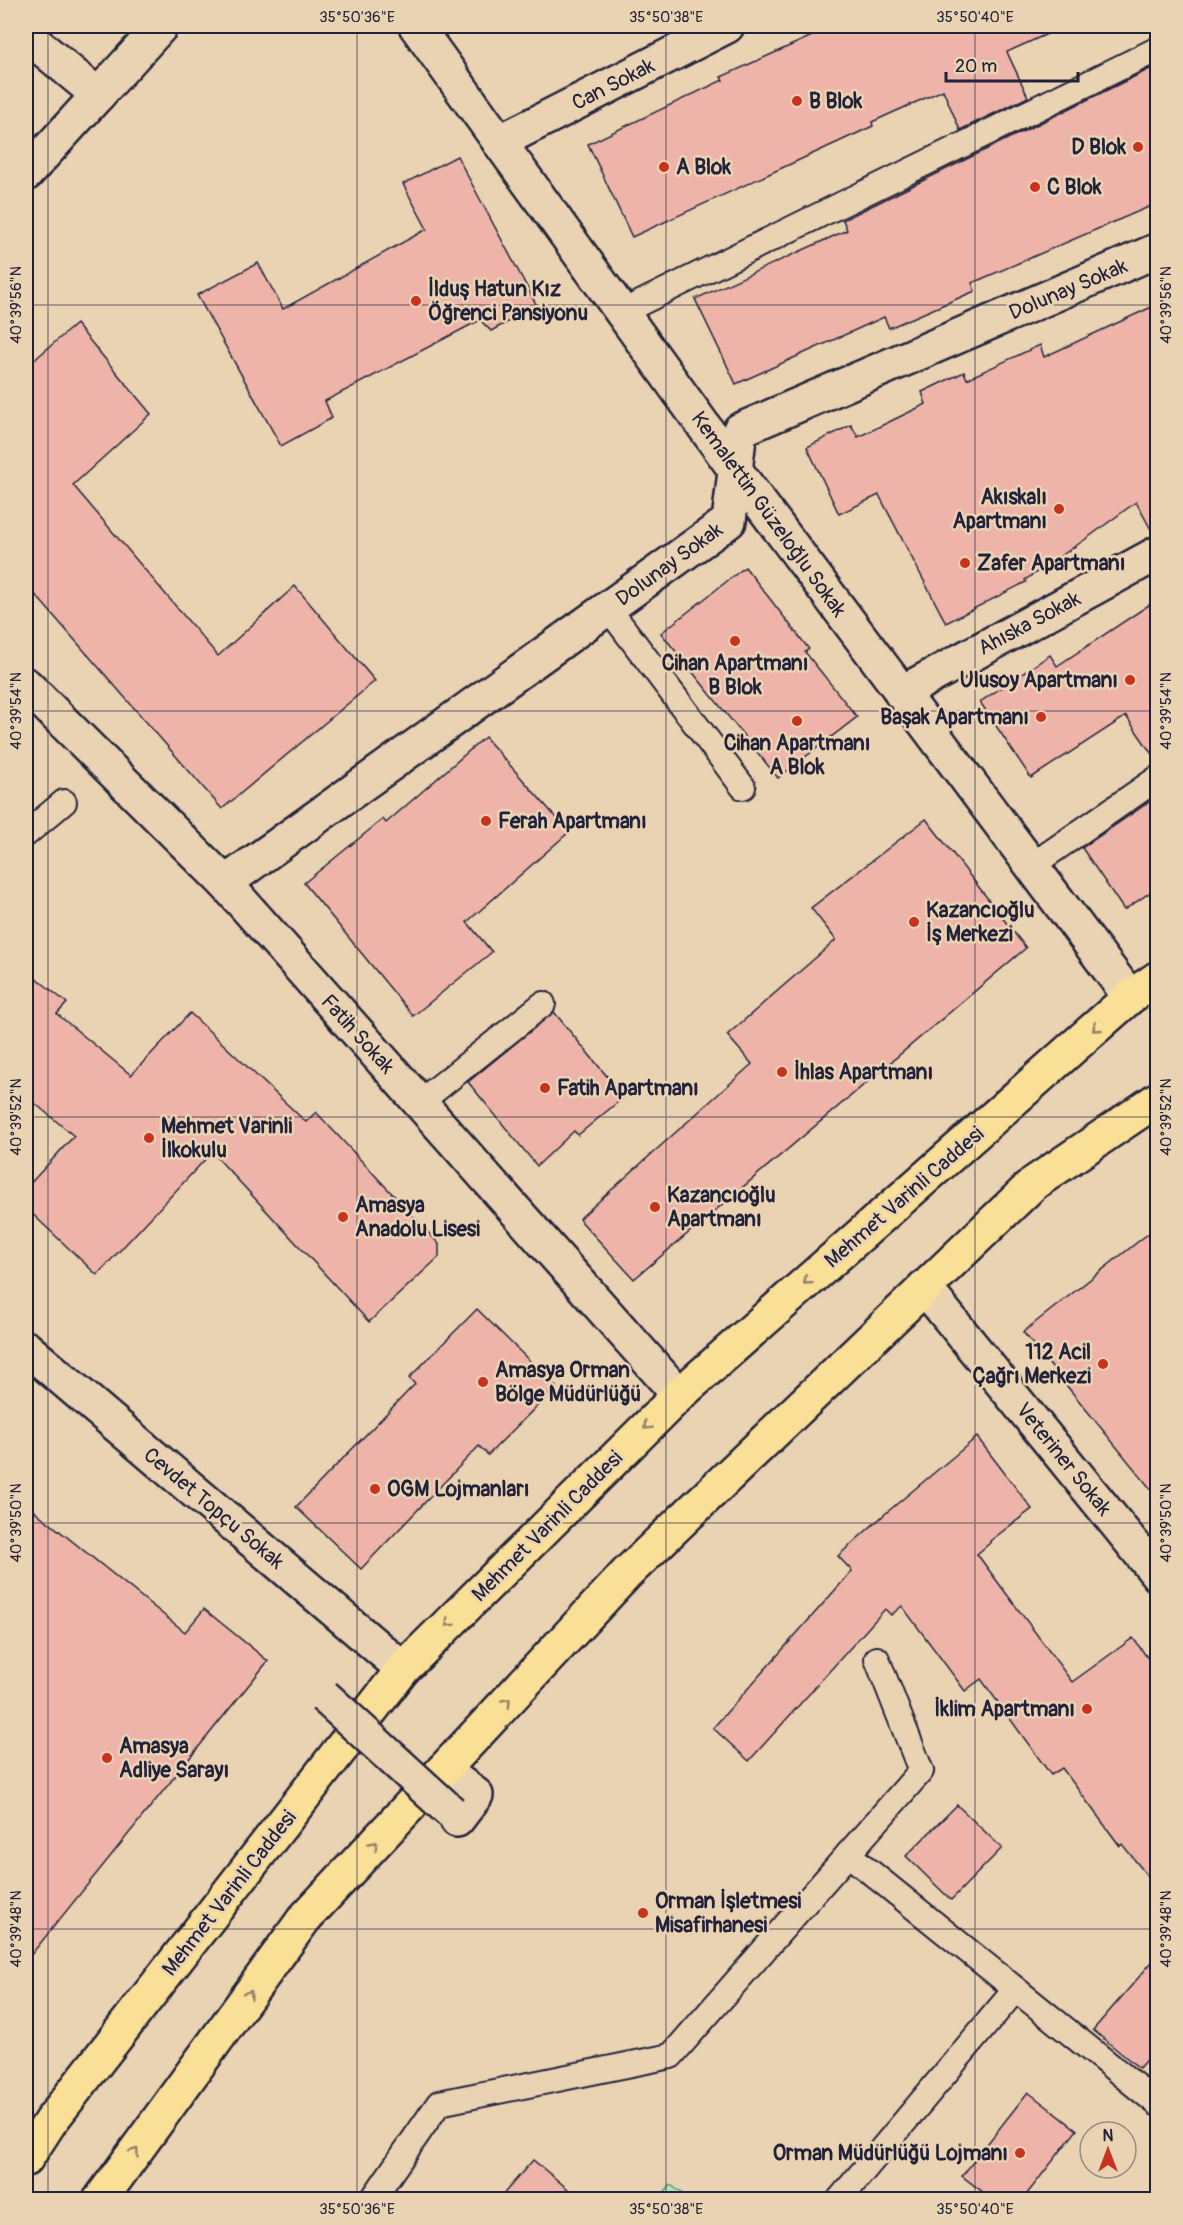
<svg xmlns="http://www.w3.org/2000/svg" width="1183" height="2225" viewBox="0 0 1183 2225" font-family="Pangolin,sans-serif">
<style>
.green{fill:#a8ebb5;stroke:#658678;stroke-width:1.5}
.building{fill:#eeb4aa;stroke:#22223b;stroke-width:1.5}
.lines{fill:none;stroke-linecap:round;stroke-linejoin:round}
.lane-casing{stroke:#22223b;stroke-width:28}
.street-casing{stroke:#22223b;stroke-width:38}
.primary-casing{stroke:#22223b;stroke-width:38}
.lane{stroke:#ead3b3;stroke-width:24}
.street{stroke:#ead3b3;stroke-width:33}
.primary{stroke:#fadf96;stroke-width:33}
.street-bridge-casing{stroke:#22223b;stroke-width:38;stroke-linecap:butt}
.street-bridge{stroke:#ead3b3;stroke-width:33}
.oneway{stroke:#8e8068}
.ticks{fill:none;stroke:#22223b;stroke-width:1.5;stroke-opacity:0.45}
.poi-dot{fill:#c8321e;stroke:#ead3b3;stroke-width:2}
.labels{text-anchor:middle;stroke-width:5;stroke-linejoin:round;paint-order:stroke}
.street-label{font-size:21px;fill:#22223b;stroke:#ead3b3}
.poi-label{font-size:21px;font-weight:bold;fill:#22223b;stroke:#ead3b3;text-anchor:start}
.neatline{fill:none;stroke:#22223b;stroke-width:2}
.ticks-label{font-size:15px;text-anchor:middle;fill:#22223b}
</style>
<rect width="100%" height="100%" fill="#ead3b3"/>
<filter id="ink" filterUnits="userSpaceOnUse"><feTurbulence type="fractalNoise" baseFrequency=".0167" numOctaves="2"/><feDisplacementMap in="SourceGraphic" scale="12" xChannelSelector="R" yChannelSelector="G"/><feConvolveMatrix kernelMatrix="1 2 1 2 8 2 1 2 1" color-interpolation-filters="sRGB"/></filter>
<g filter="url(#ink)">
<polygon class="green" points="671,2185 689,2199 660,2199"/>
<g class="building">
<polygon points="834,26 1065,26 1007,52 1028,97 960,130 943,90 872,122 873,126 632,237 588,144 723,80 721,77"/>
<polygon points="1158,65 1158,203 972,283 975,291 889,328 884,317 736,384 695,299 847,230 843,220"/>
<polygon points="457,156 537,306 491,331 480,320 325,401 332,418 281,446 197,295 258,263 283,309 427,229 403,184"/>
<polygon points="1158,304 1158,534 1154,535 1136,502 1086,539 1025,580 1026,582 946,623 879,495 839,514 807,447 851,425 858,437 926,404 922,392 964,372 967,379 1040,345 1044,357"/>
<polygon points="76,324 151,414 73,485 218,656 295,586 375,681 222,809 26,584 26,367"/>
<polygon points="745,567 809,649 805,652 857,717 778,778 661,633"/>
<polygon points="1158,599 1158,763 1126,716 1031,778 980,702 1050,655 1057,666"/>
<polygon points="485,737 569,832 467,922 492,952 413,1016 304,883 383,819 386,823"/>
<polygon points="1158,796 1158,887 1124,910 1082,848"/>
<polygon points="926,819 1026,948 634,1279 579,1219 752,1064 727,1035 836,940 811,908"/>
<polygon points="26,970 67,1003 57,1014 131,1075 190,1013 306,1122 316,1112 439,1244 439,1257 369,1322 212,1152 97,1275 26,1208 26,1188 74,1136 26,1096"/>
<polygon points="554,1012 624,1097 578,1135 574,1131 537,1166 468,1082"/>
<polygon points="1158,1226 1158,1498 1023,1332"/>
<polygon points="477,1309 556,1387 488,1455 479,1446 361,1569 296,1507 415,1384 409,1378"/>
<polygon points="977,1437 1032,1509 990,1541 991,1542 977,1554 1072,1682 1133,1638 1158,1672 1158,1889 1122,1844 1120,1846 1062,1768 1051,1775 981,1679 965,1691 902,1606 891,1615 885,1609 749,1761 713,1728 852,1571 838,1556 886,1513"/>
<polygon points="26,1504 185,1632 204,1609 268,1661 26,1961"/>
<polygon points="957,1805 1002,1848 951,1900 906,1856"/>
<polygon points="1158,1955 1158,2046 1139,2068 1093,2030"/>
<polygon points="1028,2092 1077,2130 1023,2199 992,2199 962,2176"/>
<polygon points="533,2160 580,2199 499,2199"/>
</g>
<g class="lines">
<g class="lane-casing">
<g id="lane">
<polyline points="622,312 1158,49"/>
<polyline points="608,608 743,787"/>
<polyline points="26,834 64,802"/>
<polyline points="1031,866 1158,778"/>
<polyline points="419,1103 543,1004"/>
<polyline points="848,1854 1158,2104"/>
<polyline points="372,2200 439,2103 671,2056 921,1771 877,1659"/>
<polyline points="839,2200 1015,1990"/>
</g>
</g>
<g class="street-casing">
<g id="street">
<polyline points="416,26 736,471 1130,997"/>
<polyline points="26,35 98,95 26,174"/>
<polyline points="98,95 161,26"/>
<polyline points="499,142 727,26"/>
<polyline points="26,685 225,883 679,1395"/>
<polyline points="901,693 1158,553"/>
<polyline points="225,883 729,521 740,430 1158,250"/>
<polyline points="924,1287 1158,1575"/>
<polyline points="26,1348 403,1669"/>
<polyline points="443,1770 476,1795 457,1820"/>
</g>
</g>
<g class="primary-casing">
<g id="primary">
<polyline points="26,2159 50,2122 403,1669 679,1395 1130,997 1158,978"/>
<polyline points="100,2200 304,1919 627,1573 1034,1183 1158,1099"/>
</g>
</g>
<use href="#lane" class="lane"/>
<use href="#street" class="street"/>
<use href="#primary" class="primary"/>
<g class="street-bridge-casing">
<polyline id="street-bridge" points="324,1696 451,1812"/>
</g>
<use href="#street-bridge" class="street-bridge"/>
</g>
<defs><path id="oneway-chevron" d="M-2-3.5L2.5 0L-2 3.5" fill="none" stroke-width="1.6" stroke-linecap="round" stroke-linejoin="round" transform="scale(1.5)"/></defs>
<g class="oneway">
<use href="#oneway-chevron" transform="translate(1096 1028) rotate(139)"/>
<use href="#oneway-chevron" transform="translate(807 1281) rotate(139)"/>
<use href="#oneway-chevron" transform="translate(647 1426) rotate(135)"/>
<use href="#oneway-chevron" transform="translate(449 1623) rotate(135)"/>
<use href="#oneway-chevron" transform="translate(507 1702) rotate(-47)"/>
<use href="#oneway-chevron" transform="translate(374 1845) rotate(-47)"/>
<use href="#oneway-chevron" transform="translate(249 1994) rotate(-54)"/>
<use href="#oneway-chevron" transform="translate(135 2152) rotate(-54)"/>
</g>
</g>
<path class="ticks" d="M48,26V2200M357,26V2200M666,26V2200M975,26V2200M26,305H1158M26,711H1158M26,1117H1158M26,1523H1158M26,1929H1158"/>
<g class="poi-dot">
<circle cx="797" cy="101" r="6"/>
<circle cx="1138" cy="147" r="6"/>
<circle cx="664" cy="167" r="6"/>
<circle cx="1035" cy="187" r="6"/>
<circle cx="416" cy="301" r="6"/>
<circle cx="1059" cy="509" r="6"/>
<circle cx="965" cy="563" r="6"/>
<circle cx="735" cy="641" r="6"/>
<circle cx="1130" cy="680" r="6"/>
<circle cx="1041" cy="717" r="6"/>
<circle cx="797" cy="721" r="6"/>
<circle cx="486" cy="821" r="6"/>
<circle cx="914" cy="922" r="6"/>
<circle cx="782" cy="1072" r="6"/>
<circle cx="545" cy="1088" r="6"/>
<circle cx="149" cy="1138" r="6"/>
<circle cx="655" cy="1207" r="6"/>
<circle cx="343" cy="1217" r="6"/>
<circle cx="1103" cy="1364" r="6"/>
<circle cx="483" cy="1382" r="6"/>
<circle cx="375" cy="1489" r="6"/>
<circle cx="1087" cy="1709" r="6"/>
<circle cx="107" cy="1758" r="6"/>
<circle cx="643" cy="1913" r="6"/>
<circle cx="1020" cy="2153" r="6"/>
</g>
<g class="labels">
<g class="street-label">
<text transform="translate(613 84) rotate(-27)" y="7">Can Sokak</text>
<text transform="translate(1068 289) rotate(-23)" y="7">Dolunay Sokak</text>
<text transform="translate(769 514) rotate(54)" y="7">Kemalettin Güzeloğlu Sokak</text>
<text transform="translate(669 564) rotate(-36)" y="7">Dolunay Sokak</text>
<text transform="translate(1029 623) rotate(-28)" y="7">Ahıska Sokak</text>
<text transform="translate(358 1034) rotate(48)" y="7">Fatih Sokak</text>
<text transform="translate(904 1197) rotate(-41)" y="7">Mehmet Varinli Caddesi</text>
<text transform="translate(1064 1459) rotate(51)" y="7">Veteriner Sokak</text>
<text transform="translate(214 1508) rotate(40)" y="7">Cevdet Topçu Sokak</text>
<text transform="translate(547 1526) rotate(-45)" y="7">Mehmet Varinli Caddesi</text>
<text transform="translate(229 1893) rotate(-52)" y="7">Mehmet Varinli Caddesi</text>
</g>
<g class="poi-label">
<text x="809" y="108">B Blok</text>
<text x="1126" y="154" text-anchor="end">D Blok</text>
<text x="676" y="174">A Blok</text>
<text x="1047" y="194">C Blok</text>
<text x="428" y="296">İlduş Hatun Kız<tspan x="428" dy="24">Öğrenci Pansiyonu</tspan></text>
<text x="1047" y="504" text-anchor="end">Akıskalı<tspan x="1047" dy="24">Apartmanı</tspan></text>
<text x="977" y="570">Zafer Apartmanı</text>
<text x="735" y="670" text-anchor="middle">Cihan Apartmanı<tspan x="735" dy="24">B Blok</tspan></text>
<text x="1118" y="687" text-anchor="end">Ulusoy Apartmanı</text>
<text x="1029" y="724" text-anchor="end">Başak Apartmanı</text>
<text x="797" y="750" text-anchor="middle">Cihan Apartmanı<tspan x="797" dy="24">A Blok</tspan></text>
<text x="498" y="828">Ferah Apartmanı</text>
<text x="926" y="917">Kazancıoğlu<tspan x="926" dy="24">İş Merkezi</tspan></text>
<text x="794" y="1079">İhlas Apartmanı</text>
<text x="557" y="1095">Fatih Apartmanı</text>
<text x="161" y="1133">Mehmet Varinli<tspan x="161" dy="24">İlkokulu</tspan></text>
<text x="667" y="1202">Kazancıoğlu<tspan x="667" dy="24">Apartmanı</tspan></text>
<text x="355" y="1212">Amasya<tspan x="355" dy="24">Anadolu Lisesi</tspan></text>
<text x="1091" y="1359" text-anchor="end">112 Acil<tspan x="1091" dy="24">Çağrı Merkezi</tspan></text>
<text x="495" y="1377">Amasya Orman<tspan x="495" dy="24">Bölge Müdürlüğü</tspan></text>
<text x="387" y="1496">OGM Lojmanları</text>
<text x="1075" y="1716" text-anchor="end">İklim Apartmanı</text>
<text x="119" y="1753">Amasya<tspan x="119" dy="24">Adliye Sarayı</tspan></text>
<text x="655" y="1908">Orman İşletmesi<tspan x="655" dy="24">Misafirhanesi</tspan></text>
<text x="1008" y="2160" text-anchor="end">Orman Müdürlüğü Lojmanı</text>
</g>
</g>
<rect width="1183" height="2225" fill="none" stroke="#ead3b3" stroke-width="66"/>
<g transform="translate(1108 2150)"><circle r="28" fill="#ead3b3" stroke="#9a8c83" stroke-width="1.5"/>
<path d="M0-4.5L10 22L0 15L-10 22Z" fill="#c8321e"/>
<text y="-9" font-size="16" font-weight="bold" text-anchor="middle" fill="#22223b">N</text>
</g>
<path d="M946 72v9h132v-9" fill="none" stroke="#22223b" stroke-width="3"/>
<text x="955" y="72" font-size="18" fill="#22223b" stroke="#ead3b3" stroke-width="4.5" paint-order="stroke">20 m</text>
<rect x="33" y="33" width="1117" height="2159" class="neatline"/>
<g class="ticks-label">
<text x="357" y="22">35°50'36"E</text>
<text x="666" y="22">35°50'38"E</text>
<text x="975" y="22">35°50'40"E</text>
<text transform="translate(16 305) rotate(-90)" y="5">40°39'56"N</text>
<text transform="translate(1166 305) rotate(-90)" y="5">40°39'56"N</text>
<text transform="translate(16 711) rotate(-90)" y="5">40°39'54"N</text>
<text transform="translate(1166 711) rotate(-90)" y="5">40°39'54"N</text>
<text transform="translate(16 1117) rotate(-90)" y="5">40°39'52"N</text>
<text transform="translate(1166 1117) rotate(-90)" y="5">40°39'52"N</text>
<text transform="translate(16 1523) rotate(-90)" y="5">40°39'50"N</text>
<text transform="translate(1166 1523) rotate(-90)" y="5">40°39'50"N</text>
<text transform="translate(16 1929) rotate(-90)" y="5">40°39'48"N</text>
<text transform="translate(1166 1929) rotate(-90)" y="5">40°39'48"N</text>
<text x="357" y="2214">35°50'36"E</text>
<text x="666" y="2214">35°50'38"E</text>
<text x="975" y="2214">35°50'40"E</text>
</g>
</svg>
